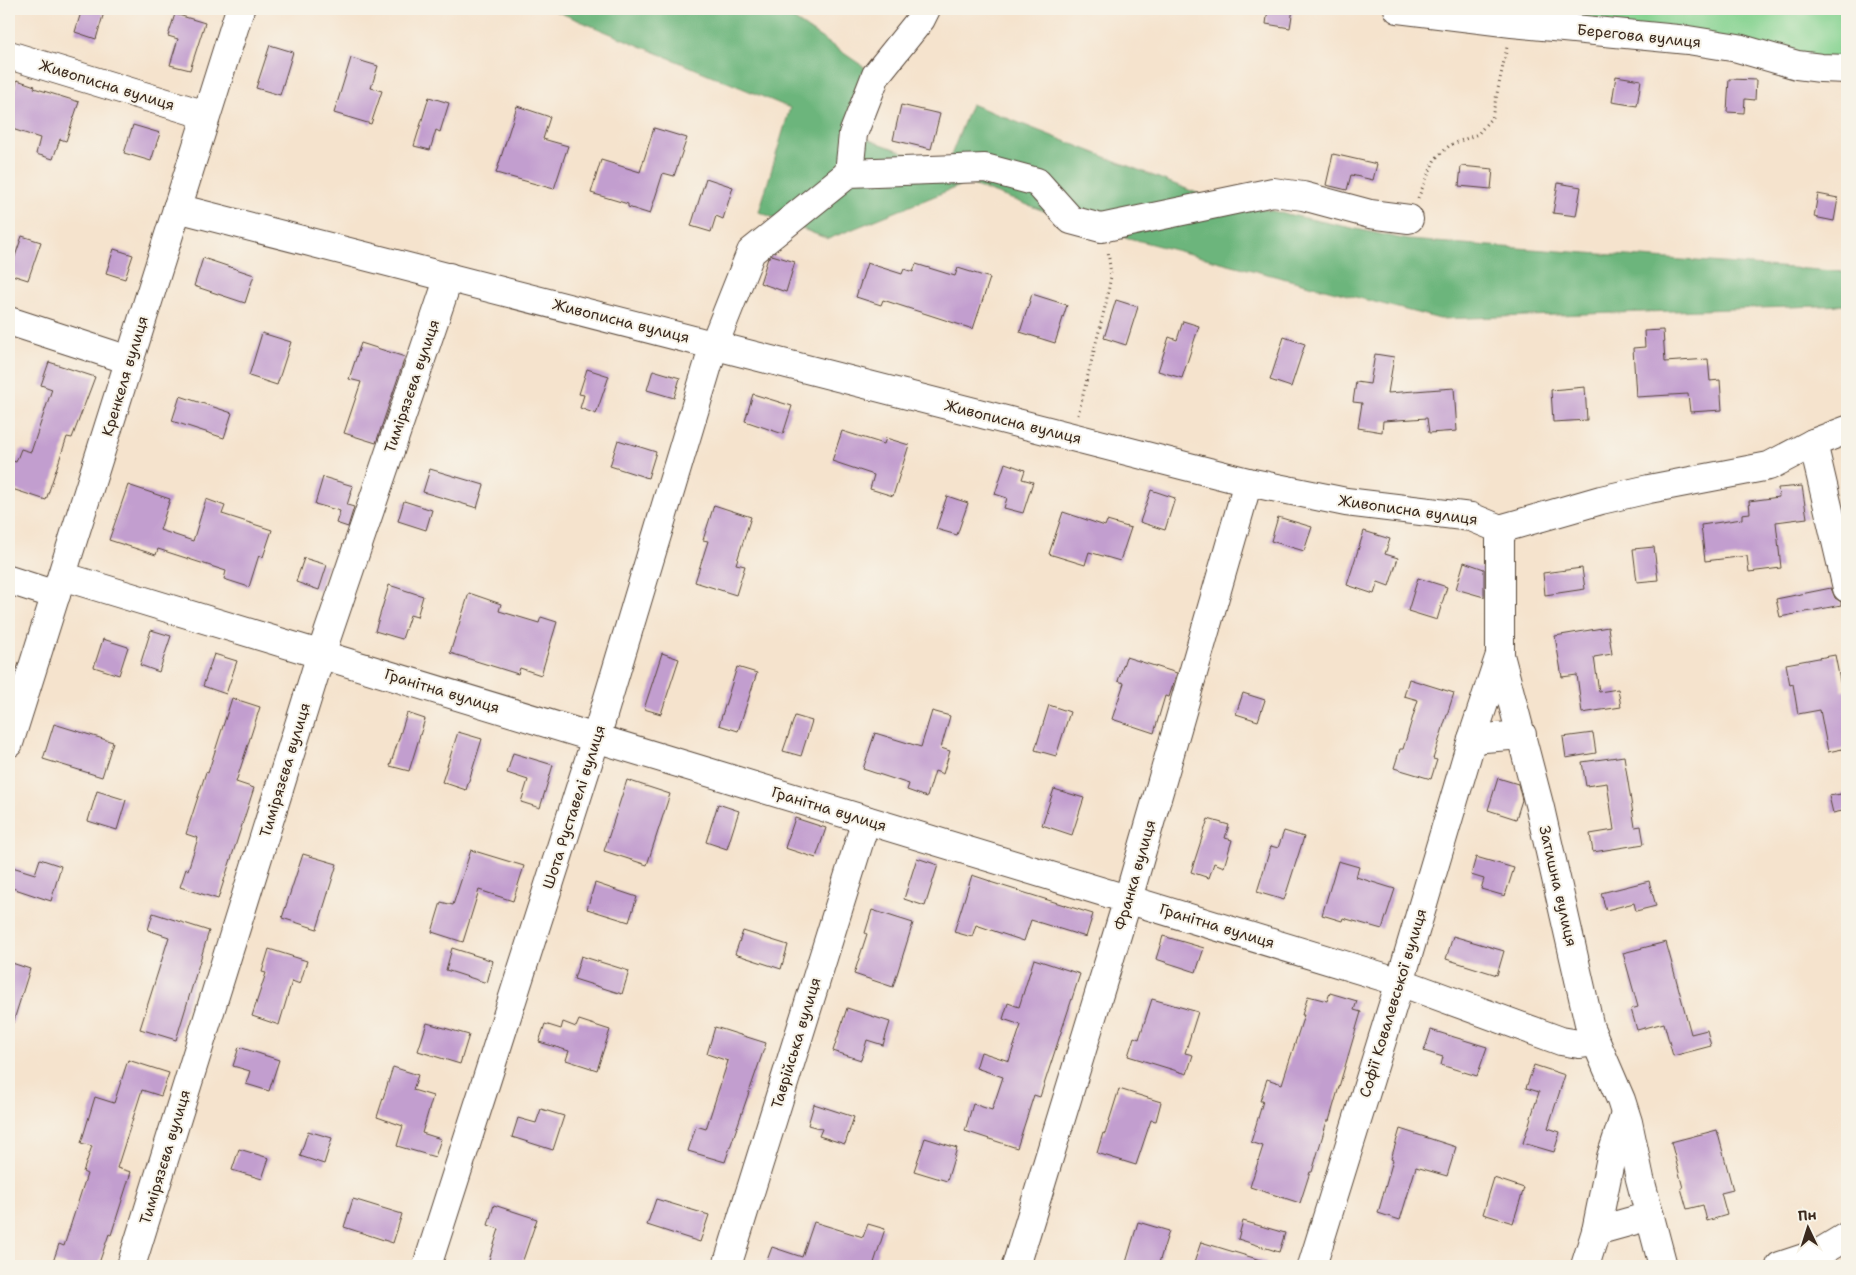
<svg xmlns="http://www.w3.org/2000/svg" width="1856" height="1275" viewBox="0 0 1856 1275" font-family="'Shantell Sans',sans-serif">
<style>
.green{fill:#86d391;stroke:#607e58}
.forest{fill:#6cb57b;stroke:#54704c}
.building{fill:#c29ecf}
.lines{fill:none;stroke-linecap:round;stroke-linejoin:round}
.minor-casing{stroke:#574638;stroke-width:30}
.path{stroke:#574638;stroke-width:3;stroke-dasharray:1 4;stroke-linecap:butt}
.minor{stroke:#fff;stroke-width:28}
.labels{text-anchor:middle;stroke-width:4;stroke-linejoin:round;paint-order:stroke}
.street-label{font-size:15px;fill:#3b2a1e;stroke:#f7f3e8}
</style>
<rect width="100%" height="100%" fill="#f7f3e8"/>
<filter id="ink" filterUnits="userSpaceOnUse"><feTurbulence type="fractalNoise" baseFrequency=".02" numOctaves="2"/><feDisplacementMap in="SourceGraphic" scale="10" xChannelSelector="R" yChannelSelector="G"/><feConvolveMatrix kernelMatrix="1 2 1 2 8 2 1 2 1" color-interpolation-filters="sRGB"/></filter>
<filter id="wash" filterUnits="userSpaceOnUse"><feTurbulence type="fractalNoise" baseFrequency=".0096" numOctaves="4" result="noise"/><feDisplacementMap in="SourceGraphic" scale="20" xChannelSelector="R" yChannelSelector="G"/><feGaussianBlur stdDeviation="1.12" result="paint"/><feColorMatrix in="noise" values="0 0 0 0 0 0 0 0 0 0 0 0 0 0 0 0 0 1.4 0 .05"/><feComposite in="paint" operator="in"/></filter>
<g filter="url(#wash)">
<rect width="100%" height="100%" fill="#f5e3cd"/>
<polygon class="green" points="1398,9 1847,9 1847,69"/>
<polygon class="forest" points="551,9 777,9 780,10 876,75 854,134 946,168 971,104 1207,197 1408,240 1847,272 1847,305 1440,319 1094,229 967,183 828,239 759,212 790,108"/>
<g id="blocks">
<g class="building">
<polygon points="82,9 105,9 96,39 75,32"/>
<polygon points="1268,9 1293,9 1290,28 1266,24"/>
<polygon points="175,14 205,23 190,70 170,65 178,39 168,36"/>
<polygon points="270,45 293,52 280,95 256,88"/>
<polygon points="351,58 378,66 371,88 382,91 371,124 334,113"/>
<polygon points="1616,76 1641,80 1637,106 1612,102"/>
<polygon points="1729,79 1756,80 1755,100 1745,99 1744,113 1727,112"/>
<polygon points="17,80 35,86 34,88 79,102 66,141 60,139 53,159 36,154 40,138 9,128 9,87 15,89"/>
<polygon points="429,97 449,103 440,132 436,130 430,150 414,146"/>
<polygon points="901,105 940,114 931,149 893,140"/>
<polygon points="517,106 550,117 543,139 568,146 554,189 496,173"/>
<polygon points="133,125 160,133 151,161 124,153"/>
<polygon points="654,128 687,138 674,176 663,173 650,214 628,207 628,204 591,193 601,160 640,172"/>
<polygon points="1333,154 1377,164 1373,180 1351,175 1347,190 1326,185"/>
<polygon points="1461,166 1493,169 1491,189 1459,186"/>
<polygon points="706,178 733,187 723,219 716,216 711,232 691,226"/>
<polygon points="1558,183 1581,187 1576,216 1553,213"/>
<polygon points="1818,194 1838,198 1834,221 1814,217"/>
<polygon points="22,236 41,242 28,280 9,274"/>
<polygon points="114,249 133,255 125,279 106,273"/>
<polygon points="772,255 795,262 786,292 760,283 768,258"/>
<polygon points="203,258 254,275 245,303 194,286"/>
<polygon points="867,263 902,274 904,269 913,272 916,264 955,276 958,268 990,278 973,329 883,300 881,305 856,297"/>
<polygon points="1032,294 1067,305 1055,343 1020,332"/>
<polygon points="1116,300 1138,307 1126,345 1104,338"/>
<polygon points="1183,321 1199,326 1182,378 1158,371 1169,337 1177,340"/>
<polygon points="1663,330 1665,362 1708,359 1710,381 1720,380 1722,410 1690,412 1688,394 1636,397 1633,348 1645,347 1644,331"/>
<polygon points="262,333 291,342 277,385 249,376"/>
<polygon points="1284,337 1305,344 1291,387 1270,380"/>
<polygon points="361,343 405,357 376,443 344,433 361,382 349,379"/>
<polygon points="1375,354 1394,357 1388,393 1454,388 1457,431 1429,433 1427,418 1383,421 1382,432 1358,428 1362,403 1353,402 1356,382 1370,384"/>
<polygon points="49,362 95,377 72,438 67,437 46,500 9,488 9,460 16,462 21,449 31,452 52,389 41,385"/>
<polygon points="587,369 609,376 596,414 580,408 584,395 579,394"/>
<polygon points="653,370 680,378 674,398 647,390"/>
<polygon points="1585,387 1587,420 1553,422 1551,390"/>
<polygon points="753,394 792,406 783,434 745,421"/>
<polygon points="180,396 232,413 224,438 172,421"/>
<polygon points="842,431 884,444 886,438 909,445 893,496 870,489 874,475 832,461"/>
<polygon points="618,440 656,452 648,478 610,466"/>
<polygon points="1005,463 1025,470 1022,479 1033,482 1023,513 1004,508 1007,498 995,494"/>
<polygon points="430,469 484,485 477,508 423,492"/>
<polygon points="323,477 353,486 347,505 354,507 348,527 336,523 340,511 315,504"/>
<polygon points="128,485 170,499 160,530 193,541 206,499 225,506 222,514 272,530 263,557 259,555 249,587 224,579 226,571 158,549 156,555 109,540"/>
<polygon points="1802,486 1807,518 1776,522 1781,568 1749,572 1747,556 1705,561 1701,525 1742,519 1742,514 1750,513 1749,501 1779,497 1778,488"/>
<polygon points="1151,490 1175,498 1165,530 1140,522"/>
<polygon points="947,496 968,503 957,535 936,529"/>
<polygon points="404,501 432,510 426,530 398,521"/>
<polygon points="714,505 751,517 736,564 745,566 736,595 695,582 708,541 703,540"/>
<polygon points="1063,512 1105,526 1107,521 1131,528 1120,561 1089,552 1085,565 1049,554"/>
<polygon points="1278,517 1312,527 1304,551 1271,541"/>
<polygon points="1364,531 1390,539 1385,554 1398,558 1389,586 1378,582 1374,594 1347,585"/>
<polygon points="1654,547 1658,580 1637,582 1633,549"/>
<polygon points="304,558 327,565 319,590 296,582"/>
<polygon points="1464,562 1484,569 1484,597 1456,589"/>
<polygon points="1582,568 1585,589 1545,595 1543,573"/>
<polygon points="1418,578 1447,587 1437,620 1408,611"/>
<polygon points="389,585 423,596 417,617 410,615 402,639 375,631"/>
<polygon points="1831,588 1835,598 1841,602 1841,605 1780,617 1776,599"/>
<polygon points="469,593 501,604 499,611 539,623 541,617 557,622 541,675 520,668 518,674 450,653"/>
<polygon points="1608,627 1612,654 1594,657 1599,692 1618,689 1621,707 1582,713 1577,675 1562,677 1555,636"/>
<polygon points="151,630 171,636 159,672 140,665"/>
<polygon points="103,639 128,647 119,675 94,667"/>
<polygon points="662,653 679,659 661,714 644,709"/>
<polygon points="214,654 237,661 226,694 203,686"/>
<polygon points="1835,655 1842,691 1847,689 1847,748 1828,752 1820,710 1798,714 1793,684 1790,685 1786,664"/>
<polygon points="1126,657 1177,673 1169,697 1165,696 1154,733 1112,719 1124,683 1118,681"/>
<polygon points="737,667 757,673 738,731 719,725"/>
<polygon points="1409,679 1454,693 1433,759 1437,760 1431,779 1394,768 1400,749 1403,749 1418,700 1404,696"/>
<polygon points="1243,693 1265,700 1258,721 1236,714"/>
<polygon points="232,698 260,707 236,782 254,788 218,899 180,887 186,869 188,870 198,838 186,834 206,772 208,773"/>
<polygon points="1049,705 1070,712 1056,756 1035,750"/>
<polygon points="932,711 950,716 941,748 950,751 943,774 935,771 927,797 907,790 909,784 863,769 875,733 921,747"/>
<polygon points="407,713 425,719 409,771 390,766"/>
<polygon points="795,716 812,721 801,756 783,751"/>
<polygon points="54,724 113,742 102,777 43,759"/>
<polygon points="458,732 482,739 466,790 442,782"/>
<polygon points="1593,733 1596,753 1566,758 1563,737"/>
<polygon points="513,753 553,765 540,808 521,802 528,780 507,773"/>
<polygon points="1624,756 1635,827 1641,826 1644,844 1593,852 1590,834 1614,830 1607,783 1586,786 1582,762"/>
<polygon points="1498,778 1518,784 1522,800 1516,819 1488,810"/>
<polygon points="627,780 670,794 647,865 604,851"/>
<polygon points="1054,789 1084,798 1072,835 1042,825"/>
<polygon points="97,791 126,800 117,830 88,821"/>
<polygon points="1847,793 1847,810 1833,813 1829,796"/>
<polygon points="718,804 739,811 727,849 706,842"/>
<polygon points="795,818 826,828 816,858 785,848"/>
<polygon points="1208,819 1229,825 1225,838 1232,840 1224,867 1214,863 1209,878 1191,872"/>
<polygon points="1284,831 1304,837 1284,900 1257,892 1271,846 1278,848"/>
<polygon points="471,850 524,866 513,901 479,890 463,942 432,932 441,902 453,905"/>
<polygon points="303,854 337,864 317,929 282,918"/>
<polygon points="1476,857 1514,868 1505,896 1481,889 1484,879 1471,875"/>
<polygon points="917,858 938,865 925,906 904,899"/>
<polygon points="40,859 61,866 51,901 9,887 9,866 35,874"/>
<polygon points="1338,861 1359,867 1356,877 1395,889 1382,929 1343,918 1342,921 1322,915"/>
<polygon points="972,875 990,881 990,882 1093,914 1086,937 1031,920 1024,941 976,925 972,937 954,932"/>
<polygon points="1649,881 1656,906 1636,911 1634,903 1606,910 1601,893"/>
<polygon points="595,883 637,897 629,922 587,909"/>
<polygon points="872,910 913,923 893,987 854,974 867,934 865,933"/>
<polygon points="153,913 209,931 176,1040 140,1029 169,937 148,930"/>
<polygon points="743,931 788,945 781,969 735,954"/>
<polygon points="1163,936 1204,948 1196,972 1156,959"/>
<polygon points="1453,936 1504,951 1497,975 1446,959"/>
<polygon points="1666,942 1691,1034 1707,1030 1711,1046 1673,1056 1664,1023 1637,1030 1631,1009 1638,1007 1623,953"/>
<polygon points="452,948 493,961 487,983 446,970"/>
<polygon points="269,949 307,961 300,984 292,981 279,1025 252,1016 266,973 262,972"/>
<polygon points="581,956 629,971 622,994 574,979"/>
<polygon points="1034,959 1080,974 1040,1097 1034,1095 1017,1148 965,1131 973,1104 992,1110 1003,1077 976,1068 981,1052 1009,1061 1021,1025 1003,1019 1008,1003 1019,1007"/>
<polygon points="9,962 30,969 13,1023 9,1022"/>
<polygon points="1330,993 1357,1001 1354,1010 1361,1012 1329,1121 1327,1121 1312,1172 1310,1172 1300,1203 1250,1187 1263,1146 1251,1142 1263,1101 1260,1101 1267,1079 1282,1084 1304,1015 1302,1015 1308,996 1327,1001"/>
<polygon points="1152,999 1198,1012 1185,1053 1193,1055 1187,1074 1128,1056 1134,1037 1139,1039"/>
<polygon points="847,1008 890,1022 883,1045 867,1040 861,1060 833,1051"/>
<polygon points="579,1020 610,1030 597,1070 566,1060 569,1051 539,1042 545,1024 561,1029 563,1022 576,1027"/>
<polygon points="427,1023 469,1035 460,1064 418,1051"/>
<polygon points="715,1027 766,1043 725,1162 688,1151 696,1126 706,1129 728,1061 707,1054"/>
<polygon points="1431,1030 1487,1047 1477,1076 1441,1065 1443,1057 1424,1051"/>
<polygon points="239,1047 279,1060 269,1091 246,1084 250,1071 233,1066"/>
<polygon points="128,1060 169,1073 161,1096 142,1090 117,1168 131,1172 111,1235 109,1234 98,1266 69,1266 53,1262 59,1244 64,1246 87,1174 83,1172 92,1146 81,1143 95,1097 114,1103"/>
<polygon points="1534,1065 1565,1075 1548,1128 1560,1132 1554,1152 1523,1143 1539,1092 1526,1088"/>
<polygon points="393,1067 418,1075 413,1090 433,1096 422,1133 441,1139 435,1157 397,1146 403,1126 377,1117"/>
<polygon points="1119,1089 1161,1102 1156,1121 1151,1120 1136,1165 1097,1153 1103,1133 1105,1134"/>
<polygon points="814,1104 854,1117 845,1144 819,1136 822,1129 808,1125"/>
<polygon points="541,1109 564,1116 553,1150 512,1137 518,1118 536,1123"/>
<polygon points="1400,1129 1456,1147 1447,1176 1416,1167 1400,1220 1378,1213 1393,1160 1391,1159"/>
<polygon points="1717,1130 1733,1190 1721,1193 1727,1215 1707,1221 1703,1205 1687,1209 1681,1188 1683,1188 1671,1142"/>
<polygon points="308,1131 332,1138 324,1164 300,1156"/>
<polygon points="925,1138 957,1148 947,1181 914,1171"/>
<polygon points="239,1149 269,1158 262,1179 232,1170"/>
<polygon points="1494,1178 1524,1188 1513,1223 1483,1214"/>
<polygon points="353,1199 402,1214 393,1243 344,1227"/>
<polygon points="656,1199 709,1215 700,1242 647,1225"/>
<polygon points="494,1205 537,1219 521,1266 487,1266 499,1229 488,1225"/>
<polygon points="1243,1221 1285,1233 1279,1252 1238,1239"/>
<polygon points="814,1222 863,1237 868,1224 885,1229 873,1266 776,1266 766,1263 772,1247 802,1257"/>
<polygon points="1138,1222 1169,1231 1158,1266 1125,1266"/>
<polygon points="1201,1242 1267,1262 1266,1266 1193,1266"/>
</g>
</g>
</g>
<g filter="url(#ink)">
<use href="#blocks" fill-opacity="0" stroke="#574638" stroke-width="1"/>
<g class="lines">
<g class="minor-casing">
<g id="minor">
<polyline points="1398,9 1512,23 1688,40 1738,48 1797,65 1821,68 1847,69"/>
<polyline points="9,55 206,115"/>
<polyline points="849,173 853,134 876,75 921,19 926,9"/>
<polyline points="177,208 1248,482 1346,502 1471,517 1500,529 1601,500 1649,489 1769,466 1813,443 1847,430"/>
<polyline points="9,321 129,360"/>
<polyline points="1813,443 1847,588"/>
<polyline points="1500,529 1500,655 1472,739 1522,735"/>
<polyline points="62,576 1400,982 1561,1041 1579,1044 1595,1042"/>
<polyline points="9,580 56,595"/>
<polyline points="1500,655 1540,808 1590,1028 1621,1100 1628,1122 1640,1179 1663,1266"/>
<polyline points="9,743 240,9"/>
<polyline points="1625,1114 1611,1157 1596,1231 1650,1216"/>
<polyline points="131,1266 321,654 449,277"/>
<polyline points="427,1266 596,738 714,345 751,252 849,173 985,168 1037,182 1071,220 1101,228 1273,192 1303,196 1370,214 1409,219"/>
<polyline points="727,1266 866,820"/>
<polyline points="1016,1266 1128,899 1248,482"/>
<polyline points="1312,1266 1400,982 1472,739"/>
<polyline points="1585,1266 1596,1231"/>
<polyline points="1780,1266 1819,1253 1847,1236"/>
</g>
</g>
<g class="path">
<polyline points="1418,198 1435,159 1450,145 1478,134 1492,117 1507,47"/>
<polyline points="1078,415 1106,303 1111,276 1108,250"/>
</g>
<use href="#minor" class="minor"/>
</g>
</g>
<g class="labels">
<g class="street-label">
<text transform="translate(1639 36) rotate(6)" y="5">Берегова вулиця</text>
<text transform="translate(107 85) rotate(17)" y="5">Живописна вулиця</text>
<text transform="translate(621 321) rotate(14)" y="5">Живописна вулиця</text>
<text transform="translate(125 376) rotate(-73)" y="5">Кренкеля вулиця</text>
<text transform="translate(412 386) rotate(-71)" y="5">Тимірязєва вулиця</text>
<text transform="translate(1013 422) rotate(14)" y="5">Живописна вулиця</text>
<text transform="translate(1408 510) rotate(8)" y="5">Живописна вулиця</text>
<text transform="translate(442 691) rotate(17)" y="5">Гранітна вулиця</text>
<text transform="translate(285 770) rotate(-73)" y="5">Тимірязєва вулиця</text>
<text transform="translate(574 807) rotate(-72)" y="5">Шота Руставелі вулиця</text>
<text transform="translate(829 809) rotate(17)" y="5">Гранітна вулиця</text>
<text transform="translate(1135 875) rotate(-74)" y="5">Франка вулиця</text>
<text transform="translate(1558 886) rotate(77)" y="5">Затишна вулиця</text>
<text transform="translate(1217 926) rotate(17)" y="5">Гранітна вулиця</text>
<text transform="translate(1393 1003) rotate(-73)" y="5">Софії Ковалевської вулиця</text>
<text transform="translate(796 1043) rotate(-73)" y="5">Таврійська вулиця</text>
<text transform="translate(165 1157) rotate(-73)" y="5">Тимірязєва вулиця</text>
</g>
</g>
<rect width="1856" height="1275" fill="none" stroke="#f7f3e8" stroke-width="30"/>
<g transform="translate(1808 1228) rotate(356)" stroke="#f7f3e8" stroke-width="4" paint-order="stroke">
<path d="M0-4L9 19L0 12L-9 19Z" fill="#3b2a1e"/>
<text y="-8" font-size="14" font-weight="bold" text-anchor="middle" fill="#3b2a1e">Пн</text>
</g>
</svg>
